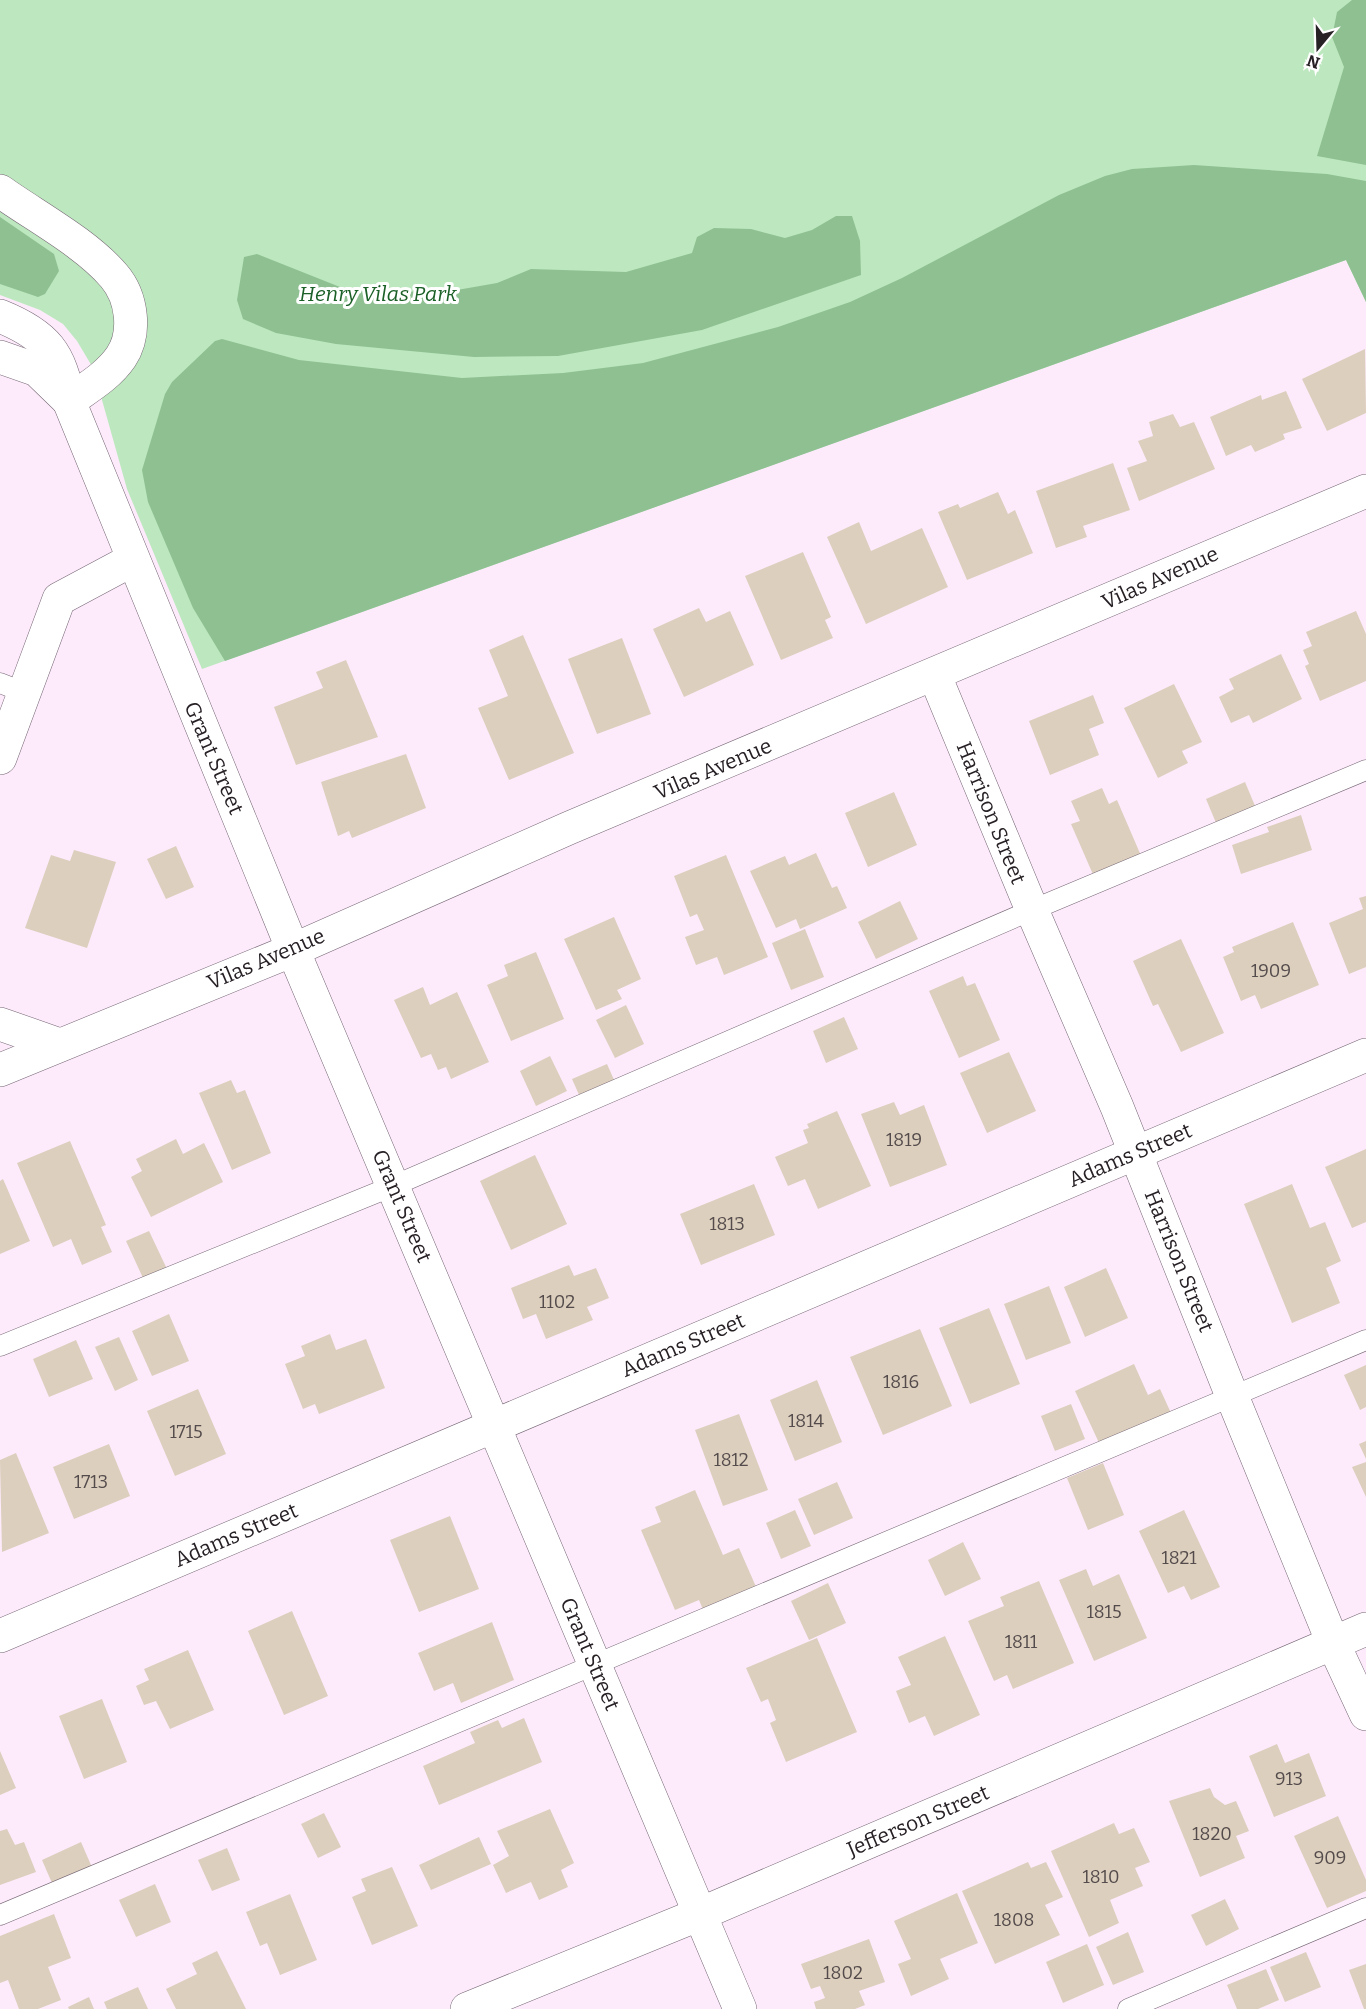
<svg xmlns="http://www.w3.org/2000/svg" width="1366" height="2009" viewBox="0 0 1366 2009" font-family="Bitter,serif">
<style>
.green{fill:#bde8bf}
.forest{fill:#8fc092}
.building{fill:#ddcfbd}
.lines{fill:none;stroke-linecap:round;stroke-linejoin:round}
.lane-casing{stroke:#766775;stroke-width:21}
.street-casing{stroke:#766775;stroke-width:34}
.lane{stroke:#fff;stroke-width:20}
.street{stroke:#fff;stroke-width:33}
.labels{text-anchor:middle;stroke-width:6;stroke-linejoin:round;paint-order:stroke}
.number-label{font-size:18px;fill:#544c4c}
.park-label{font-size:21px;font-style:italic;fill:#1b6027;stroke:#fff}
.street-label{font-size:21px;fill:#272126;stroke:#fff}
</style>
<rect width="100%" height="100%" fill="#fdebfc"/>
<polygon class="green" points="0,0 1366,0 1366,302 1346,260 202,669 127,489 93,368 77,341 63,324 40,310 0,295"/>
<g class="forest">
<polygon points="1352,0 1366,0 1366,165 1317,156 1344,67 1332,37 1337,12"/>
<polygon points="1194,165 1327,174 1366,181 1366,302 1346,260 225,661 193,608 148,502 142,470 165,394 172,382 215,341 222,339 299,360 462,378 563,373 643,363 778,327 850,302 902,278 1059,195 1105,176 1132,169"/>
<polygon points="836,216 852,216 860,241 861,275 702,330 558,356 474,357 336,344 276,333 243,319 237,300 244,257 257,254 340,287 400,292 457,290 497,283 531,269 626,272 692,253 697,237 714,228 751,229 785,238 812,230"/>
<polygon points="0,217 54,254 59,271 45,294 38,297 0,284"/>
</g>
<g class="building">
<polygon points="1365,349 1366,413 1327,431 1302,379"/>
<polygon points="1286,391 1302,428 1283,434 1285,439 1255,452 1251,445 1226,456 1210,417 1261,395 1262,400"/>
<polygon points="1173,414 1180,427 1194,422 1215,469 1139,501 1127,468 1147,461 1138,441 1153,436 1149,422"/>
<polygon points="1113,463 1130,510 1083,526 1087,537 1056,548 1036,491"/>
<polygon points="998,492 1008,514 1015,510 1033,553 967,580 938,512 958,504 960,508"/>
<polygon points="859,522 871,551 922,528 948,587 866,624 827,537"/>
<polygon points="803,552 831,617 825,620 833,638 781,660 745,576"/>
<polygon points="699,608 706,622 730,611 754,665 684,697 653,629"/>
<polygon points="1356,611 1366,634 1366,681 1320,701 1305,666 1309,664 1303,650 1312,646 1306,632"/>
<polygon points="523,635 574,753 509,780 478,708 508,696 489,650"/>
<polygon points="622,638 651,714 597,734 568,659"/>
<polygon points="1281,654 1302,699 1253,723 1249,715 1231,723 1219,697 1234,689 1229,679"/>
<polygon points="346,660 378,737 296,765 274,707 323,688 316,672"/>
<polygon points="1174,684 1202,742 1182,751 1188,763 1158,778 1124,708"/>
<polygon points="1093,695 1104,723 1089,729 1099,755 1050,775 1029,721"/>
<polygon points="406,754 426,808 352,838 349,831 338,836 321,782"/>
<polygon points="1245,782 1258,813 1219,830 1206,799"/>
<polygon points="1102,788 1109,804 1117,800 1142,858 1095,879 1071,824 1080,821 1071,801"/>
<polygon points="894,792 917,845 868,867 845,813"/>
<polygon points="1301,815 1312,850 1241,874 1232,845 1269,832 1267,827"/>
<polygon points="176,846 194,887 166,899 147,859"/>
<polygon points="74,850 116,862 87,948 25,928 51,855 70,861"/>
<polygon points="816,853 832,888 837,886 847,908 800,929 796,919 776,928 750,871 785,856 789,865"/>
<polygon points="726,855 768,957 724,975 717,957 696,965 685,937 704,930 697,914 690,917 674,876"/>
<polygon points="1366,896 1366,967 1349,974 1329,923 1363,909 1359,898"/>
<polygon points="900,901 918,939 876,959 858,922"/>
<polygon points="614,917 641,979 617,990 622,999 596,1010 564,939"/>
<polygon points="1293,922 1319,985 1261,1009 1255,995 1241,1001 1223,957 1234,952 1232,947"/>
<polygon points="805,929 824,977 791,990 772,943"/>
<polygon points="1181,939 1224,1033 1181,1052 1158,1004 1153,1006 1133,961"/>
<polygon points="536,952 564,1019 511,1041 487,985 508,976 504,965"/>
<polygon points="963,976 967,986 975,983 1000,1040 959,1058 929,991"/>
<polygon points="423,987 430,1005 457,992 489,1062 451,1079 446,1067 438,1070 431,1054 421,1058 394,1000"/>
<polygon points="626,1005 644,1044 615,1058 596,1020"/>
<polygon points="844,1017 858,1049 826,1063 813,1031"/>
<polygon points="1009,1052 1036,1111 987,1133 960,1073"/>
<polygon points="550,1056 567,1091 536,1106 520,1071"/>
<polygon points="607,1064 615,1082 580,1097 572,1079"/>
<polygon points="231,1080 237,1093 245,1090 271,1153 232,1170 199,1093"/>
<polygon points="894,1102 900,1115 924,1105 947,1165 890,1187 861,1114"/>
<polygon points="837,1111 871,1186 818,1209 805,1179 788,1186 775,1157 808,1143 803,1130 809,1128 807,1124"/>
<polygon points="176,1139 183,1154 204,1143 223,1182 151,1217 131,1177 142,1171 136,1159"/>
<polygon points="70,1141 106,1225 101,1227 112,1252 82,1265 71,1239 53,1247 17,1163"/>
<polygon points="1366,1149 1366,1222 1352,1228 1325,1167"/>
<polygon points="535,1155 567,1224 511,1250 480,1181"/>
<polygon points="3,1179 30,1241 0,1254 0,1181"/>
<polygon points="754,1184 775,1235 701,1265 680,1214"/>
<polygon points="1292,1184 1310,1228 1325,1222 1341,1261 1326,1268 1340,1303 1292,1323 1244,1204"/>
<polygon points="149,1231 167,1269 143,1278 126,1241"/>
<polygon points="569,1265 574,1276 596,1268 609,1298 587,1307 593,1320 546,1339 536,1314 523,1319 511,1288"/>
<polygon points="1106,1268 1128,1318 1085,1337 1064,1287"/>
<polygon points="1049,1286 1071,1343 1026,1360 1004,1304"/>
<polygon points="989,1308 1020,1384 970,1404 939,1328"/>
<polygon points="169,1314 189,1361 152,1376 132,1331"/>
<polygon points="920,1329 952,1406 883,1435 850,1357"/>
<polygon points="330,1334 336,1350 366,1339 385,1388 319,1414 315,1404 303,1409 285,1364 305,1356 301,1346"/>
<polygon points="119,1337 138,1380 115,1391 95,1347"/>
<polygon points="76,1340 93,1379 49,1397 33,1359"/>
<polygon points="1134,1364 1148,1395 1160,1389 1171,1413 1100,1445 1075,1391"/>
<polygon points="1366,1365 1366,1407 1360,1410 1344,1375"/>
<polygon points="817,1380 842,1442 795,1461 770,1400"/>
<polygon points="198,1389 226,1454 175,1476 147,1411"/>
<polygon points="1071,1404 1085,1439 1055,1451 1041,1416"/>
<polygon points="739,1414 768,1490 723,1506 695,1430"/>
<polygon points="1366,1441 1366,1459 1359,1444"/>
<polygon points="109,1444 130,1496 74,1519 53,1467"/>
<polygon points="16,1453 49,1533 2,1552 0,1460"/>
<polygon points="1366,1462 1366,1497 1352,1467"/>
<polygon points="1103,1463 1124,1515 1088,1530 1067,1478"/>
<polygon points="837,1482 853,1518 814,1535 798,1499"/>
<polygon points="695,1490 723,1555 739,1548 757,1589 704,1612 699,1600 675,1610 641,1530 661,1522 655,1507"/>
<polygon points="795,1510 811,1546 781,1559 766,1523"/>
<polygon points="1184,1510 1220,1587 1191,1600 1184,1586 1168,1593 1139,1531"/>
<polygon points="450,1516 479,1589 419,1612 390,1540"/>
<polygon points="963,1542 981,1579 945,1596 928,1560"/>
<polygon points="1086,1569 1093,1586 1119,1574 1147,1638 1094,1661 1059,1580"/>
<polygon points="1039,1581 1074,1663 1013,1689 1007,1675 994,1681 968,1621 1004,1606 1000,1597"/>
<polygon points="828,1583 846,1623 809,1640 791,1601"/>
<polygon points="292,1611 328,1696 284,1715 248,1631"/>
<polygon points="492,1622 514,1680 461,1703 453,1683 434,1691 418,1653"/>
<polygon points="945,1636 980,1715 934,1736 925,1716 909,1723 896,1691 911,1685 898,1657"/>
<polygon points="817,1638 857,1732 786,1762 770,1723 776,1720 768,1699 761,1702 746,1668"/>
<polygon points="188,1650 214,1710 170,1729 156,1701 144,1705 136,1686 149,1680 144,1669"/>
<polygon points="102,1699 127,1762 84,1779 59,1716"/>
<polygon points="524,1718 542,1762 439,1805 423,1766 475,1743 470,1732 498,1720 502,1728"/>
<polygon points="1277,1744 1285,1763 1309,1753 1326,1796 1274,1817 1249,1756"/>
<polygon points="0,1751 16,1788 0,1795"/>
<polygon points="1210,1788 1214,1797 1225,1805 1236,1801 1249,1831 1236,1836 1245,1858 1200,1877 1169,1801"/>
<polygon points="550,1809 574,1863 561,1870 568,1887 539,1900 531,1882 506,1893 493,1865 509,1856 497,1831"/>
<polygon points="324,1813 341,1847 318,1858 301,1824"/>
<polygon points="1338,1816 1366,1880 1366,1891 1327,1908 1294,1836"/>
<polygon points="1114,1823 1119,1834 1134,1828 1150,1862 1135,1868 1143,1886 1110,1900 1119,1923 1089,1937 1051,1851"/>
<polygon points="7,1829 15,1845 24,1842 36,1872 0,1885 0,1831"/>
<polygon points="479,1837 491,1864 431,1890 419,1865"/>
<polygon points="81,1842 94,1872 55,1890 42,1860"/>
<polygon points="227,1848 240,1880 212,1891 198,1860"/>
<polygon points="1028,1862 1031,1868 1046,1862 1063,1897 1045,1905 1060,1935 995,1964 962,1891"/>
<polygon points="392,1867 418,1926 372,1945 352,1897 366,1891 361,1879"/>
<polygon points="155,1884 171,1922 136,1937 119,1900"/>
<polygon points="957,1893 978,1943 940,1959 949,1979 911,1996 898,1964 911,1959 894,1921"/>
<polygon points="290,1894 317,1960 280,1975 267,1943 260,1946 246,1912"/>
<polygon points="1225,1899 1239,1929 1206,1946 1191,1915"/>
<polygon points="54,1914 71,1958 48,1967 61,2000 38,2009 19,2009 8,1980 0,1983 0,1936"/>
<polygon points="1128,1932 1144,1972 1113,1985 1096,1947"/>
<polygon points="869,1939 885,1982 859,1991 865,2005 855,2009 816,2009 814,2002 825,1998 820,1986 811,1989 801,1964"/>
<polygon points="1087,1944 1104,1985 1063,2003 1046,1962"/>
<polygon points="217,1951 246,2009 176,2009 166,1989 197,1974 192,1963"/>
<polygon points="1306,1952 1321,1987 1285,2002 1270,1967"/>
<polygon points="1366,1964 1366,2009 1364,2009 1349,1970"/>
<polygon points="1266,1969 1279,2000 1258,2009 1237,2009 1227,1985"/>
<polygon points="138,1987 148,2009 107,2009 104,2002"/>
<polygon points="89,1997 94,2009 69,2009 68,2007"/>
</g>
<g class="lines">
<g class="lane-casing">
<g id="lane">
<polyline points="0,683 23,692"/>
<polyline points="0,1346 393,1186 1032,910 1366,770"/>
<polyline points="0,1915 1366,1340"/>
<polyline points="1128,2009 1366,1908"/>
</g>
</g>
<g class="street-casing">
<g id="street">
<path d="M0,191C35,216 86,243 114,276C132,297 137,333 121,357C108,376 87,388 69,401"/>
<path d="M0,316C47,335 60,353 69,401L293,950L740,2009"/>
<polyline points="0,357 37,370 69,401"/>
<polyline points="935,676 1032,910 1117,1107 1232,1396 1333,1643 1366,1714"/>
<polyline points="0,758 59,599 132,560"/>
<polyline points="0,1024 60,1045"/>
<polyline points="0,1070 293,950 569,828 1366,491"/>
<polyline points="0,1636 1366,1055"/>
<polyline points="467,2009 700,1914 1366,1629"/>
</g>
</g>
<use href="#lane" class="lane"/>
<use href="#street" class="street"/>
</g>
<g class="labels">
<g class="number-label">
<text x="1271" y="977">1909</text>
<text x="904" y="1146">1819</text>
<text x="727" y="1230">1813</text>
<text x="557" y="1308">1102</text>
<text x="901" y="1388">1816</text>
<text x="806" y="1427">1814</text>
<text x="186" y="1438">1715</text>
<text x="731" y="1466">1812</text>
<text x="91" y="1488">1713</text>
<text x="1179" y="1564">1821</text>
<text x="1104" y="1618">1815</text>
<text x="1021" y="1648">1811</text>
<text x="1289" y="1785">913</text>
<text x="1212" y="1840">1820</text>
<text x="1330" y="1864">909</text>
<text x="1101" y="1883">1810</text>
<text x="1014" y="1926">1808</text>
<text x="843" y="1979">1802</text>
</g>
<g class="park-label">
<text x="378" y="301">Henry Vilas Park</text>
</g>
<g class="street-label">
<text transform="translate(1160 578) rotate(-24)" y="7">Vilas Avenue</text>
<text transform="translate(214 758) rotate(67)" y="7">Grant Street</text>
<text transform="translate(713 769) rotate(-23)" y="7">Vilas Avenue</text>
<text transform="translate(991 813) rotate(68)" y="7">Harrison Street</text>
<text transform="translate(266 959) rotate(-23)" y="7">Vilas Avenue</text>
<text transform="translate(1130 1155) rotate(-23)" y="7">Adams Street</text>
<text transform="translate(402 1206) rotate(67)" y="7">Grant Street</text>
<text transform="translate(1179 1261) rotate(68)" y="7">Harrison Street</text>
<text transform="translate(683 1345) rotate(-23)" y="7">Adams Street</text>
<text transform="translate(236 1535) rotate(-23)" y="7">Adams Street</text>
<text transform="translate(590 1654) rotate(67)" y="7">Grant Street</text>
<text transform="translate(918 1821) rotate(-23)" y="7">Jefferson Street</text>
</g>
</g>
<g transform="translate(1318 48) rotate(199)" stroke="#ffffff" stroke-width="4.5" paint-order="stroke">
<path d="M0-4.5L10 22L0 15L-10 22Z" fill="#272126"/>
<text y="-9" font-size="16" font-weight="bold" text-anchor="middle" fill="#272126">N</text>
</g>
</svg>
